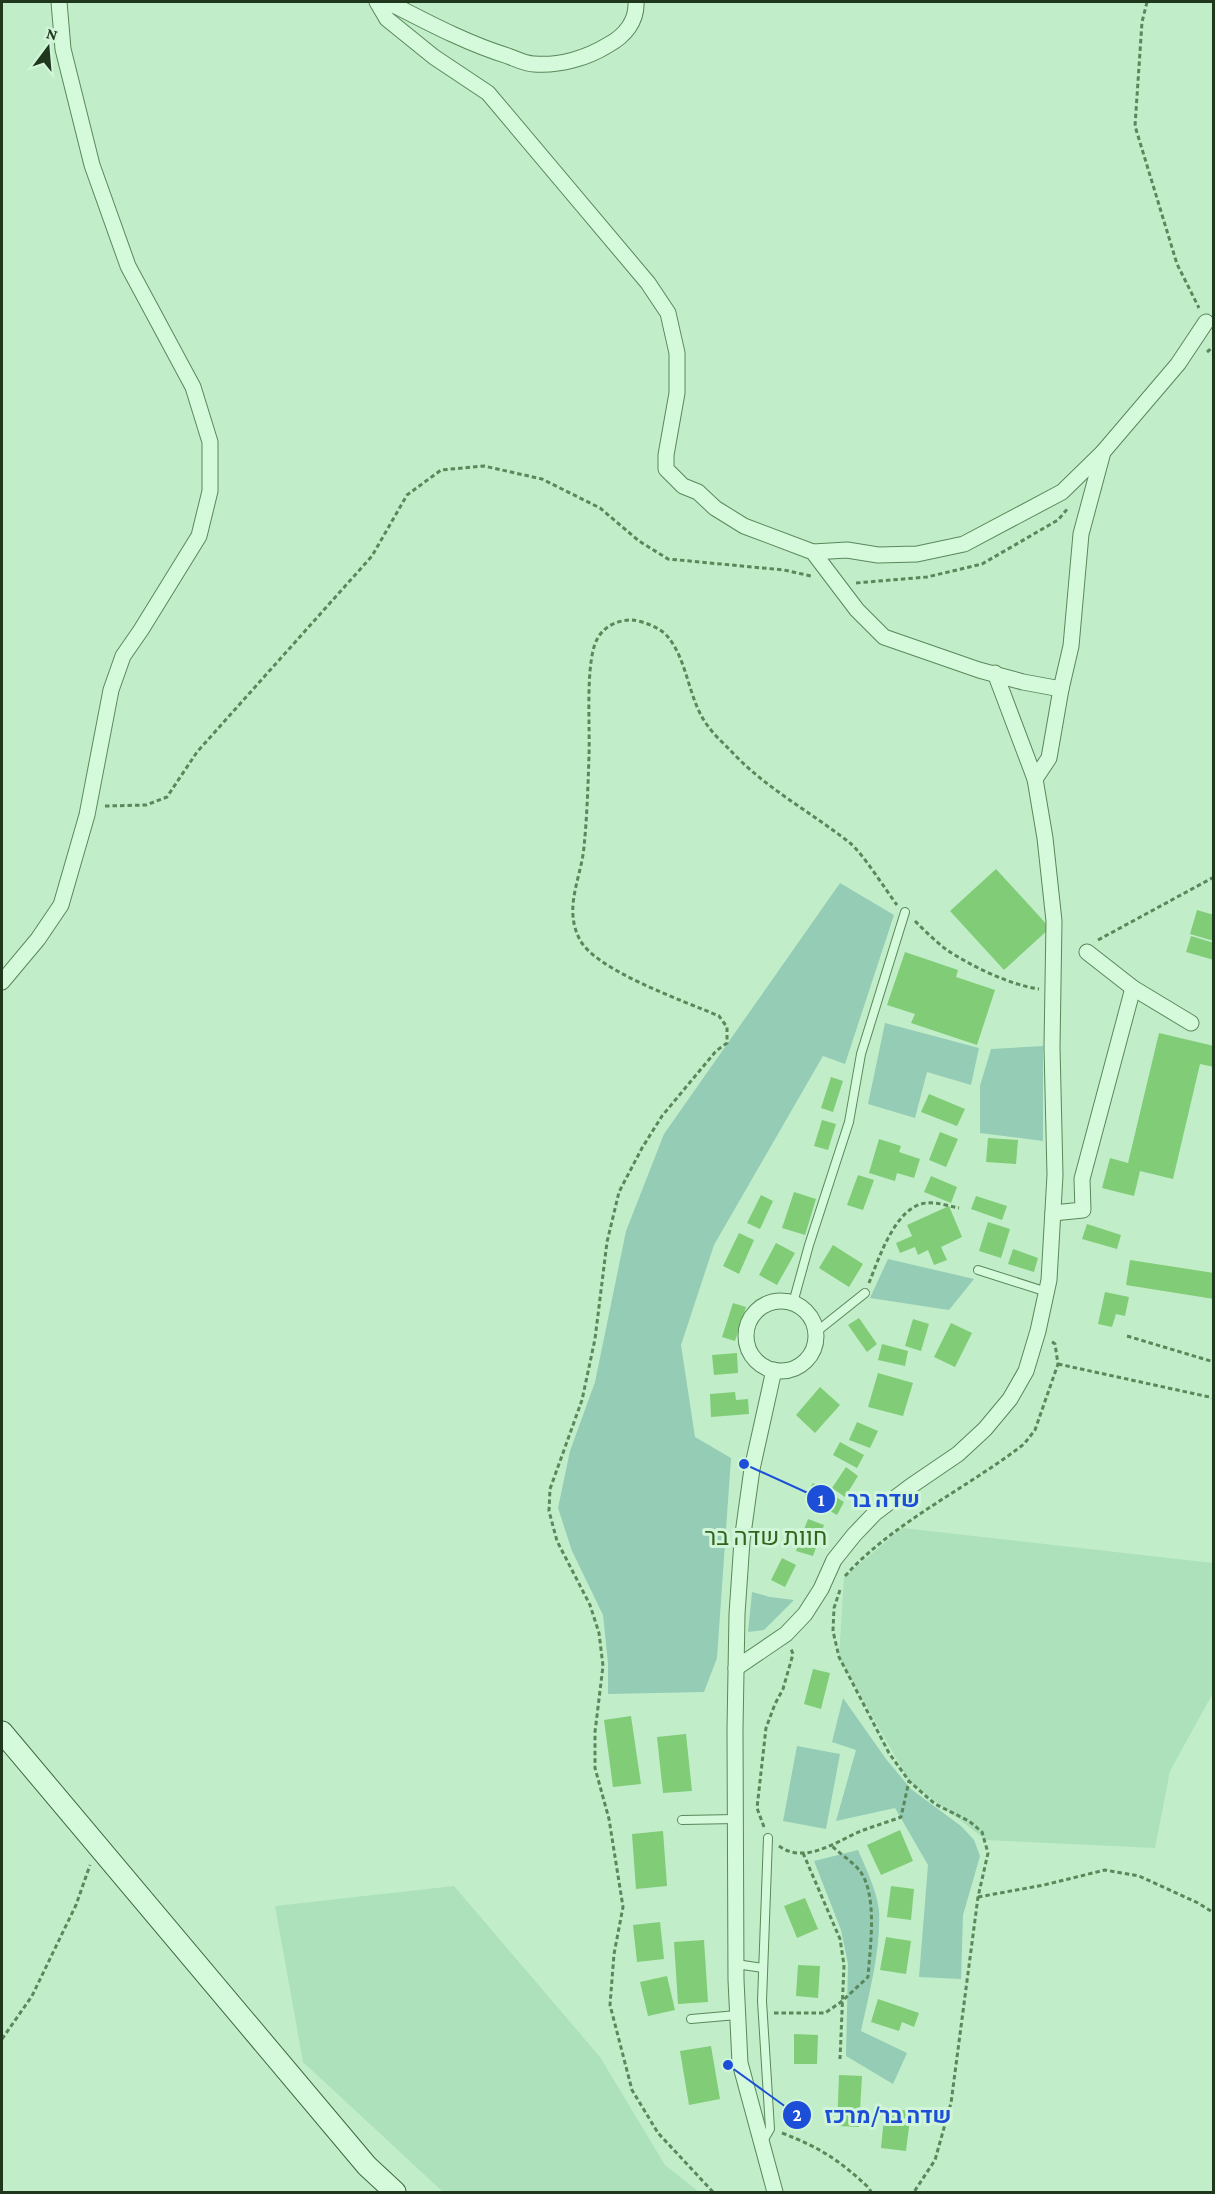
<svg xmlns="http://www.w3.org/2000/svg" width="1215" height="2194" viewBox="0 0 1215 2194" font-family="'Crimson Pro',Heebo,serif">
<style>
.farmland{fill:#ace1bc}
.green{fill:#95ccb6}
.building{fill:#80cc77}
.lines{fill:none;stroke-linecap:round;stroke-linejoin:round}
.lane-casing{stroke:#598859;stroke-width:10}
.street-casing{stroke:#598859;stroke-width:17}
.secondary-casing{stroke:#3d693c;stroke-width:23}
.path{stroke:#598859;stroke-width:3;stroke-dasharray:4.5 3;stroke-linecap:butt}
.lane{stroke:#d5f9db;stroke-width:8}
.street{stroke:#d5f9db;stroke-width:15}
.secondary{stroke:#d5f9db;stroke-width:21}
.labels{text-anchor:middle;stroke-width:6;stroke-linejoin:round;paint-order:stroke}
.quarter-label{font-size:24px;fill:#33641c;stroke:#d1f5d8}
.leader{fill:none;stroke:#1d4ed8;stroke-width:2}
.callout-dot{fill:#1d4ed8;stroke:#d1f5d8;stroke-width:2}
.mark-label{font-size:18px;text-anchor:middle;font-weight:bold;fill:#fff}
.callout-label{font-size:22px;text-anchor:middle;font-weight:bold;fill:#1d4ed8;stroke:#d1f5d8;stroke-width:6;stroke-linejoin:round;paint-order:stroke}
</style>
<rect width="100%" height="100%" fill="#c1eec9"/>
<g class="farmland">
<polygon points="902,1528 1213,1563 1213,1693 1170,1771 1155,1848 986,1840 909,1781 839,1657 844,1577"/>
<polygon points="454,1886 600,2057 665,2165 699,2192 443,2192 303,2062 275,1906"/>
</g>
<g class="green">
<polygon points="840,883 894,915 845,1064 823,1056 714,1245 681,1345 695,1437 731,1458 717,1658 704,1692 608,1694 608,1663 603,1615 572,1551 558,1508 570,1451 595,1382 626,1231 664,1134"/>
<polygon points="885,1023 979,1048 971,1085 927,1072 915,1118 868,1104"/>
<polygon points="1043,1046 1043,1141 980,1133 980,1086 991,1049"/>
<polygon points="888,1259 974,1279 949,1310 870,1298"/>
<polygon points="752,1592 770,1597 794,1600 764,1630 748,1632"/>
<polygon points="843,1698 886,1759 911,1789 961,1826 974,1840 980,1856 963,1915 961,1979 919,1977 928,1865 895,1808 836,1821 856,1750 832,1742"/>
<polygon points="797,1746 840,1754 826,1829 783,1821"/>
<path d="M858,1850C865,1866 878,1894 879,1911C881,1950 869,1994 861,2031L907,2053L893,2084L846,2056L848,1964L841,1930L814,1861Z"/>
</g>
<g class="building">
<polygon points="996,869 1050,928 1004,970 950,911"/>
<polygon points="1197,910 1214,915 1214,941 1190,934"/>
<polygon points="1191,936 1214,943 1214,960 1186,952"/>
<polygon points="905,952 958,970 956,977 995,990 977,1045 911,1023 915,1014 887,1005"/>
<polygon points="1159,1033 1214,1046 1214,1067 1200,1064 1173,1179 1140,1171 1134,1196 1102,1188 1110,1158 1128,1163"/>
<polygon points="831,1077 843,1081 833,1112 821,1108"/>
<polygon points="929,1094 965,1109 957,1126 921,1112"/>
<polygon points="822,1120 836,1124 828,1150 814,1146"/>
<polygon points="940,1132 958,1139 946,1167 929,1160"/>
<polygon points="988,1138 1018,1140 1016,1164 986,1162"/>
<polygon points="879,1139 901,1146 899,1152 920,1159 914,1178 897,1173 895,1181 869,1173"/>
<polygon points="858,1175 874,1180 863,1210 847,1205"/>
<polygon points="931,1176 957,1187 951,1203 924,1192"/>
<polygon points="794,1192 816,1199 805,1235 782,1228"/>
<polygon points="761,1195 773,1201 760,1229 747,1223"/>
<polygon points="976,1196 1007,1206 1002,1220 971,1209"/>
<polygon points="949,1206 962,1237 941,1247 947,1260 934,1265 928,1250 918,1255 915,1247 900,1253 896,1243 912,1236 907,1225"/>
<polygon points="988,1222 1010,1229 1001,1258 979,1251"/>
<polygon points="1087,1224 1121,1235 1117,1249 1082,1239"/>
<polygon points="739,1233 754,1240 739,1274 723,1266"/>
<polygon points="776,1243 795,1253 777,1285 759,1275"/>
<polygon points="833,1245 863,1264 849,1287 819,1268"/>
<polygon points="1013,1249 1038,1258 1034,1272 1008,1264"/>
<polygon points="1130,1260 1214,1273 1214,1299 1126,1285"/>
<polygon points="1105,1292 1129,1297 1125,1316 1116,1314 1112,1327 1098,1324"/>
<polygon points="733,1303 746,1307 735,1341 722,1337"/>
<polygon points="859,1318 877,1344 867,1352 848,1325"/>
<polygon points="913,1319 929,1324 921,1351 905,1346"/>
<polygon points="951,1323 972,1333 955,1367 934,1357"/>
<polygon points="882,1344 908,1351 905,1366 878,1360"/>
<polygon points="737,1353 738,1373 714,1375 712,1355"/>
<polygon points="878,1373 913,1383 903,1416 868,1407"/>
<polygon points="820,1387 840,1405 815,1433 796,1415"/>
<polygon points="735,1392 736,1400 748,1399 749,1414 711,1417 710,1394"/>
<polygon points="857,1422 878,1431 870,1448 849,1440"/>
<polygon points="840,1442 864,1455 857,1468 833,1455"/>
<polygon points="846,1467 858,1476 845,1497 832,1488"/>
<polygon points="813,1483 844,1502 837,1515 805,1496"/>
<polygon points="808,1519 824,1525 813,1556 796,1551"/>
<polygon points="782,1558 796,1565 785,1587 771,1580"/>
<polygon points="813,1669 830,1673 821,1709 804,1704"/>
<polygon points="631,1716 641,1784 613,1787 604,1720"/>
<polygon points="686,1734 692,1791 663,1793 657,1737"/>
<polygon points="900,1830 913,1861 881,1875 867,1845"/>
<polygon points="663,1831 667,1886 636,1889 632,1834"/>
<polygon points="891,1886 914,1889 911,1920 887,1917"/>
<polygon points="805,1898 818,1929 797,1938 784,1906"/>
<polygon points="660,1922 664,1959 637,1962 633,1925"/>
<polygon points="886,1937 911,1941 906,1974 880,1970"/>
<polygon points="704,1940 708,2002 678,2004 674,1942"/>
<polygon points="798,1965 820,1966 818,1998 796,1996"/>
<polygon points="667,1976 675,2010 648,2016 640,1982"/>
<polygon points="878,1999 919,2013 914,2027 902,2022 899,2031 871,2022"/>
<polygon points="794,2034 818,2035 817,2064 794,2064"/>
<polygon points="711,2046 720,2099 689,2105 680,2051"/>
<polygon points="839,2075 862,2076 859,2127 837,2126"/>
<polygon points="885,2108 911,2111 906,2151 881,2148"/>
</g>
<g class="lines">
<g class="lane-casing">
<g id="lane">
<polyline points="978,1270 1047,1292"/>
<polyline points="793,1303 809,1245 849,1122 861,1054 905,912"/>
<polyline points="816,1332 865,1293"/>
<polyline points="682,1820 736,1819"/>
<polyline points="736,1964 763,1968"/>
<polyline points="691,2019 737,2015"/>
<polyline points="763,2141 770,2129 762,2001 768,1838"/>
</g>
</g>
<g class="street-casing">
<g id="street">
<polyline points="377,2 387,19 434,57 488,93 648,283 668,313 677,353 677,393 666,455 666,469 683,486 698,492 715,508 744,526 813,552 857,610 884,637 979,670 1023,682 1061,689 1071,646 1081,534 1103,452 1178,364 1206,322"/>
<path d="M388,2C427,22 466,43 508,56C516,59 526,64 534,64C560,66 587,58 608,45C625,36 637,21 636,2"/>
<polyline points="813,552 847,550 878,555 917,554 964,544 1062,492 1103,452"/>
<polyline points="1035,779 1049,758 1061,689"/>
<polyline points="1087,952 1133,988 1191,1023"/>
<polyline points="2,982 38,939 61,905 87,815 111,690 123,656 141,630 199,536 210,491 210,442 193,387 128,266 92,165 63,49 59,2"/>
<polyline points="1053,1213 1083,1210 1082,1179 1133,988"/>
<circle cx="781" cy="1336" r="35"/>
<polyline points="774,1370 752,1469 742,1541 737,1614 735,1729 736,1980 740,2063 775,2192"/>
<polyline points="736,1668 786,1634 805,1614 821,1589 834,1560 854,1535 875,1513 911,1486 958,1454 985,1429 1010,1399 1026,1371 1038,1331 1049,1280 1055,1175 1052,1047 1054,921 1045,838 1035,779 995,673"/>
</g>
</g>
<g class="secondary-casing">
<polyline id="secondary" points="2,1732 367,2166 395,2192"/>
</g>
<g class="path">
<polyline points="1147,2 1142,22 1135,126 1177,264 1199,308"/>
<polyline points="1207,352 1214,346"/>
<polyline points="856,583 927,577 982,564 1058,520 1069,507"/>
<polyline points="105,806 146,805 167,797 197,752 372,556 407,495 441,470 484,466 542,479 600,508 639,541 668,559 784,570 811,576"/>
<path d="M915,921C925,931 936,942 947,950C971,966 1010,985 1039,989"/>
<polyline points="1098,940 1214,877"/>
<path d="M869,1283C879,1258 896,1205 927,1203C937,1202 949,1206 959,1208"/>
<polyline points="1127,1336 1214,1362"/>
<polyline points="1058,1364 1214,1398"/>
<path d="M845,1576C895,1521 966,1489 1024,1444L1035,1430L1058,1364L1055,1344L1051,1341"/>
<polyline points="840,1590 834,1608 833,1631 839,1657 889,1753 909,1781 935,1804 969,1821 982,1832 988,1853 978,1897 951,2103 935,2160 914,2192"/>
<polyline points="764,1827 757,1808 766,1728 775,1704 783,1689 793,1654 791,1649"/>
<path d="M779,1846C805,1865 837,1841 861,1831C874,1826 888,1822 901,1817L909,1781"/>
<polyline points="803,1853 840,1939 844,1965 840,2059"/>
<polyline points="978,1897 1044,1885 1105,1870 1139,1876 1198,1903 1214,1913"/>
<path d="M774,2013H825L841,2002L868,1977C870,1947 878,1896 860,1871C853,1862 840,1854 832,1846"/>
<polyline points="2,2039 32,1996 76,1905 90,1865"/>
<path d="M782,2133C821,2148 839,2160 869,2188L871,2192"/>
<path d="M713,2192L658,2133L632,2090L610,2005L614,1954L623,1907L609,1819L595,1768V1732L603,1666L599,1633L590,1605L557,1541L549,1511L550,1489L582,1400L595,1339L607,1242L619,1192L642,1148L662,1116L716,1051L727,1043V1027L719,1016C684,1001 597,971 580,940C563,908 581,879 584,847C587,817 588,786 589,756C590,726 586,675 594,647C599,629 614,620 632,620C643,621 661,628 668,637C686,659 688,692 702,717C709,730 721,741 731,751C765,788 811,812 850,843C864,855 885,889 897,905"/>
</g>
<use href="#lane" class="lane"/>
<use href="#street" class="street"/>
<use href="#secondary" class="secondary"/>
</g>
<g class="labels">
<g class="quarter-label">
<text x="766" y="1545">חוות שדה בר</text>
</g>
</g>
<path class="leader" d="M744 1464L821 1499M728 2065L797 2115"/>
<g class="callout-dot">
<circle cx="744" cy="1464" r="6"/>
<circle cx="728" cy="2065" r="6"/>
<circle cx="821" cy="1499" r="15"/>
<circle cx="797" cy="2115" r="15"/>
</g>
<g class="mark-label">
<text x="821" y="1506">1</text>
<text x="797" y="2121">2</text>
</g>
<g class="callout-label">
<text x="884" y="1507">שדה בר</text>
<text x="888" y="2123">שדה בר/מרכז</text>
</g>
<rect width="1215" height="2194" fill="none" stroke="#1e371d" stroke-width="6"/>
<g transform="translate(48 48) rotate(16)" stroke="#d1f5d8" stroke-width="4.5" paint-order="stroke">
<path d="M0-4.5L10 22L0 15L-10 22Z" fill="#1e371d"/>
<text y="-9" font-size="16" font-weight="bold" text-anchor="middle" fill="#1e371d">N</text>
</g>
</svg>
